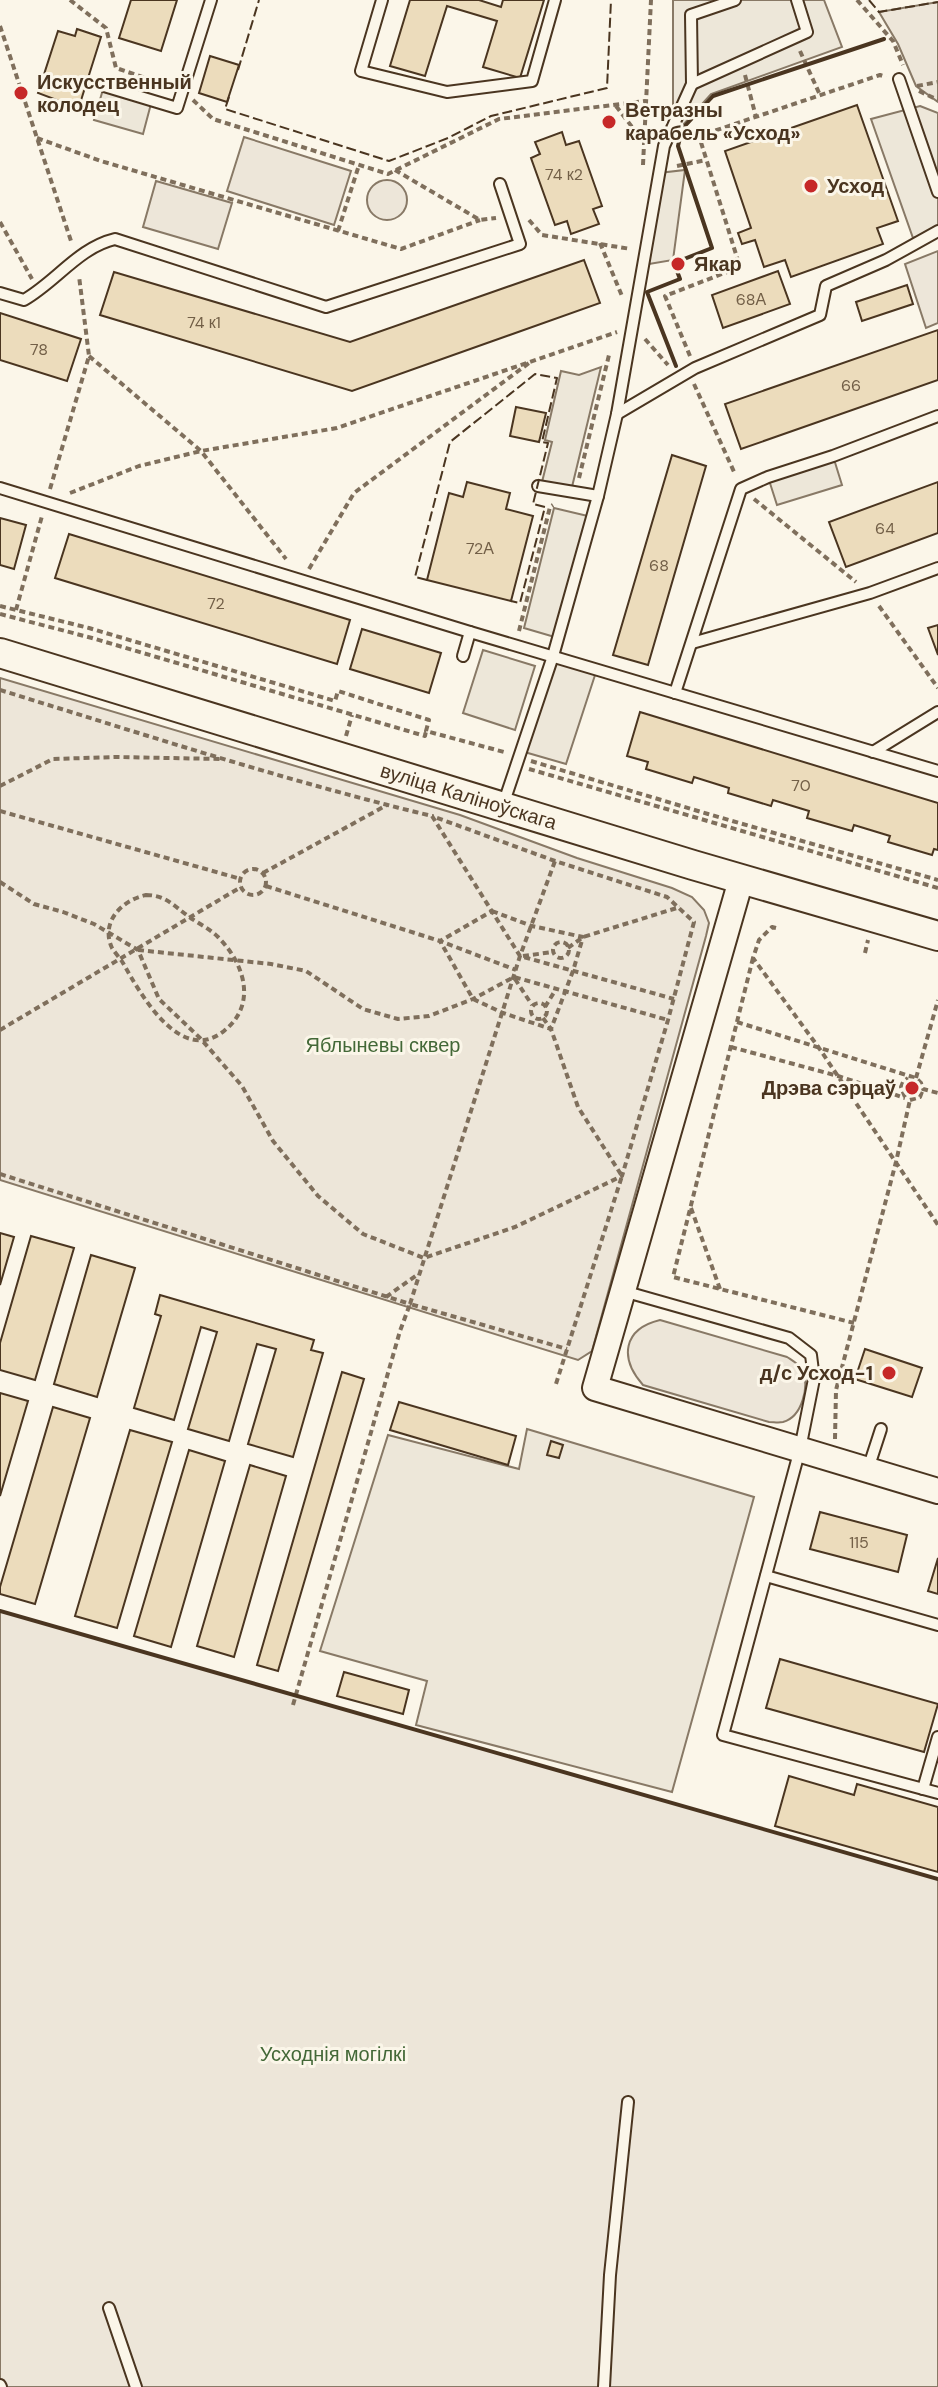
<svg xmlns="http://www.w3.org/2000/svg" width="938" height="2387" viewBox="0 0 938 2387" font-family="'DM Sans',sans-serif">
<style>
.green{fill:#ede6d9;stroke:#887966;stroke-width:2}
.parking{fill:#ede7d9;stroke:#887966;stroke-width:2}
.building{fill:#ecdcbc;stroke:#4a3520;stroke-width:2}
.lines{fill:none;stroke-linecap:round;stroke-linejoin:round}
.service-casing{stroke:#4a3520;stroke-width:14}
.tertiary-casing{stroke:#4a3520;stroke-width:28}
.secondary-casing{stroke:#4a3520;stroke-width:32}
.path{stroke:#7f6f5c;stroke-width:4;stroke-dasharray:6 4;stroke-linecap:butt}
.service{stroke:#fbf6e9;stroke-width:10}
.tertiary{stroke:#fbf6e9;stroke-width:24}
.secondary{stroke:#fbf6e9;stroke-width:28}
.fence{stroke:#4a3520;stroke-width:2;stroke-dasharray:10 4;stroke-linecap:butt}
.wall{stroke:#4a3520;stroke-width:4}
.poi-dot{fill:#c62828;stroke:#fbf6e9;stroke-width:3}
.labels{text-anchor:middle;stroke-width:6;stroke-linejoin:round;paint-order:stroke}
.number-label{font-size:16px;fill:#725f47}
.poi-label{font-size:20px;font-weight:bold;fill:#4a3520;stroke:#fbf6e9;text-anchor:start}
.street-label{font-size:20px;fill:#4a3520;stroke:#fbf6e9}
.park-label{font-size:20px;fill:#436837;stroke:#fbf6e9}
</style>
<rect width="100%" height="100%" fill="#fbf6e9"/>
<g class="green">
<polygon points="938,2 938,102 916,86 898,44 879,12"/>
<polygon points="244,137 351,171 334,225 227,191"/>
<circle cx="387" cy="200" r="20"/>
<polygon points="156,181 232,203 218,249 143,227"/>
<polygon points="938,251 938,323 926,328 905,264"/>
<polygon points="0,678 460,815 577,858 672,888 692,897 704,910 709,923 706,936 592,1351 578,1360 0,1180"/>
<path d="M660,1320L787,1357C793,1361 799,1364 802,1370C810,1386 802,1417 783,1422C778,1423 774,1422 769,1422L643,1385C619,1358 623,1329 660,1320Z"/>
<polygon points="0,1611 938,1879 938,2387 0,2387"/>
</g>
<g class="parking">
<polygon points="673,0 824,0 842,47 711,94 664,146 673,105"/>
<polygon points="104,86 152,100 143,134 94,120"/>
<polygon points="920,106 938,113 938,232 913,238 871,119"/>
<polygon points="685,170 673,260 643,265 659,173"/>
<polygon points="601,367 571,491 541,486 552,442 545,440 561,371 579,375"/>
<polygon points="833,456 842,485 777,505 768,477"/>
<polygon points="554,508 592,517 558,638 524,628"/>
<polygon points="483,650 535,666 515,730 463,713"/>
<polygon points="553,656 597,669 566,764 521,751"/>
<polygon points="527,1429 754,1497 672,1792 416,1725 427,1681 320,1651 388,1435 519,1469"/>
</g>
<g class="building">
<polygon points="131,0 177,0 161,51 119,38"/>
<polygon points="410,0 479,0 501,7 503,0 544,0 520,78 483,67 497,21 447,6 425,76 390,66"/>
<polygon points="77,29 101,37 77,113 55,106 57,100 38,93 58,31 75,36"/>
<polygon points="210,56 239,65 227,102 199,93"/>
<polygon points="857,105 898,221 877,228 883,244 791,277 785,260 764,267 755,240 742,244 738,233 751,228 725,151"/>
<polygon points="562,132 566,145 579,141 602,206 593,209 599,224 571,234 567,221 555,225 531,158 540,154 535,142"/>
<polygon points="584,260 600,303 352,391 100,315 114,272 350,342"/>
<polygon points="778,271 790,304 723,328 712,295"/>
<polygon points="907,285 913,304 862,321 856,302"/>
<polygon points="0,313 81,339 67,381 0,360"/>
<polygon points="938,330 938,380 741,449 725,404"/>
<polygon points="516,407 546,413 539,442 510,436"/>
<polygon points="672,455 706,466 648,665 613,655"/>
<polygon points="467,482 510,493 506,509 533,516 511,601 427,580 449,493 463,497"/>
<polygon points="938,482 938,533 846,567 829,522"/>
<polygon points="0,518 26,525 14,569 0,565"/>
<polygon points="69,534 350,620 337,664 55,578"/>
<polygon points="938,625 938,655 928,628"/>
<polygon points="362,629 441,653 429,693 350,669"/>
<polygon points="640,712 938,803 938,850 934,849 932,855 888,842 890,836 854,825 852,831 807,818 809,811 773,800 771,806 728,793 729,788 694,777 692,783 646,769 648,762 627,756"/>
<polygon points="0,1233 14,1237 0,1285"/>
<polygon points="31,1236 74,1248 35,1380 0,1370 0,1343"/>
<polygon points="91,1255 135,1268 97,1397 54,1384"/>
<polygon points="160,1295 314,1340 311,1350 323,1353 293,1457 248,1444 276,1349 257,1344 229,1441 188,1429 217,1332 201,1327 174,1420 134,1408 161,1316 155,1314"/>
<polygon points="865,1349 922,1368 912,1397 855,1379"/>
<polygon points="342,1372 364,1379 278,1671 257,1665"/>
<polygon points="0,1393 28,1401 0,1496"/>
<polygon points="399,1402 516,1436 508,1465 390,1430"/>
<polygon points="53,1407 90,1418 35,1604 0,1594 0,1587"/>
<polygon points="130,1430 172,1442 117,1628 75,1616"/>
<polygon points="551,1441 563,1445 559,1458 547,1455"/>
<polygon points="189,1450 225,1461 171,1647 134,1636"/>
<polygon points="250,1465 286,1476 234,1657 197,1646"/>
<polygon points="820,1512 907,1535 898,1572 810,1549"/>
<polygon points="938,1558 938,1594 928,1591"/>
<polygon points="780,1659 938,1704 924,1752 766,1708"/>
<polygon points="344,1672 409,1690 403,1714 337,1696"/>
<polygon points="789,1776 854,1795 857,1784 938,1807 938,1872 775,1826"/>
</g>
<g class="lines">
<g class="service-casing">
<g id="service">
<polyline points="382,0 361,71 447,92 532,81 555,0"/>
<polyline points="899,79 938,192"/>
<polyline points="692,84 807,32 797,0"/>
<polyline points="104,86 177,108 211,0"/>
<path d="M0,293L24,300C57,281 78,248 115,239L326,307L520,244L500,184"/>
<polyline points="617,414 695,368 820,315 826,286 886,260 938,231"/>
<polyline points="538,486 598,496"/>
<polyline points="0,488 470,632 938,771"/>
<polyline points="692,643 870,593 938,568"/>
<polyline points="463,656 470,632"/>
<polyline points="675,693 741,489 768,477 833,456 938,416"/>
<polyline points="873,752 938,712"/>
<polyline points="503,805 553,656 598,496 617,414 664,146 692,84 691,15 735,0"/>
<polyline points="623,1291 789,1338 811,1355 814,1379 800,1449 723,1735 938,1793"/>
<polyline points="868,1469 881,1429"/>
<polyline points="766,1576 938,1625"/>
<polyline points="923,1789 938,1737"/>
<polyline points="109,2308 136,2387"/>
<polyline points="0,2385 1,2387"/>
<polyline points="604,2387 610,2275 628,2102"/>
</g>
</g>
<g class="tertiary-casing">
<polyline id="tertiary" points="741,880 595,1388 938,1491"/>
</g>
<g class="secondary-casing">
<g id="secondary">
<path id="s1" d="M0,653L693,865L938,936"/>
</g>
</g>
<g class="path">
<polyline points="70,0 106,28 116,68 169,86"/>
<polyline points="857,0 893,41 903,65"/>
<polyline points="0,26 72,244"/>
<polyline points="800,51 820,95"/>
<polyline points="745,75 756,117"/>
<polyline points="917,86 938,82"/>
<polyline points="919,91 938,100"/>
<polyline points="193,100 213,119 388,174 499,119 645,101"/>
<polyline points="616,106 642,140"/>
<polyline points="37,138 101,161 401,249 480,220"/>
<polyline points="643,165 651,0"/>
<polyline points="677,166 706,160"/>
<polyline points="395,170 480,220 496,218"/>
<polyline points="529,220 542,235 631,249"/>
<polyline points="0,222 32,279"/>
<polyline points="338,231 359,165"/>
<polyline points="600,243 622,296"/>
<polyline points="645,339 668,365"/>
<polyline points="89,356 201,451 286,559"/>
<polyline points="690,356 665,296 740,267 699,136 880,75 886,77"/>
<polyline points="694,384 735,474"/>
<polyline points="579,478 609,355"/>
<polyline points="50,489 89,356 79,276"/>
<polyline points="70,493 139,466 201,451 337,428 617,332"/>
<polyline points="754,499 856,582"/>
<polyline points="309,569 354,493 529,363"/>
<polyline points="0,606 89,628 335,701 338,691 429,720 426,731 504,752"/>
<polyline points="879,606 938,688"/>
<polyline points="16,610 42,516"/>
<polyline points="0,614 92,638 425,736 426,731"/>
<polyline points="519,631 550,507 553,505"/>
<path d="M0,690C143,734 286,781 432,816L520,956L674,999"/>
<polyline points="346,736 352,715"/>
<polyline points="531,761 708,814 938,880"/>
<polyline points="529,769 938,888"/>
<polyline points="0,786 53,759 117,757 221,759"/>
<polyline points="0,811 241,879"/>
<circle cx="253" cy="882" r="13"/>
<polyline points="263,873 387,805"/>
<polyline points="0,882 34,904 63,912 94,924 138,950 159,999 200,1038 242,1086 273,1141 318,1196 363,1234 424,1258 515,1227 622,1176 668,1020 694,922 667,897 555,861 432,816"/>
<polyline points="266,886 440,941 516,970"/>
<path d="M146,895C165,895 173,905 188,916C197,923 209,928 218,937C244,963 258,1004 224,1031C180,1066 140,993 123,963C120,958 115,953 112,948C100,922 122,900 146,895Z"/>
<polygon points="492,911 532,926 583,937 573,971 551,1029 503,1013 473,999 440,941"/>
<polyline points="776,928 772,927 759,940 753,958 819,1048 938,1225"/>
<circle cx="561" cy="950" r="8"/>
<polyline points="568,948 583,937 680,907"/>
<polyline points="138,950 271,964 306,971 363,1009 398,1019 429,1016 473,999 514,977 668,1020"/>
<polyline points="865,953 868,940"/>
<polyline points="523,956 553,952"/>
<polyline points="753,958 673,1277 854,1323"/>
<polyline points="515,979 532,1005"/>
<circle cx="539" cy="1011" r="8"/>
<polyline points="545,1007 556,989"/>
<polyline points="543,1018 551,1029 578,1107 622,1176 555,1387"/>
<polyline points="737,1022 916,1078 921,1083 923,1089 938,1093"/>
<polyline points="0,1030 241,887"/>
<polyline points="731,1047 838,1076 905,1098"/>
<polyline points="916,1078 938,1000"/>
<polyline points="905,1097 901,1087 903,1082 908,1078"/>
<polyline points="910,1100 920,1097 923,1089"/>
<polyline points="0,1174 410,1304 520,956 555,861"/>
<polyline points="691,1208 720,1289"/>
<polyline points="386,1297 417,1275"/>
<polyline points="835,1439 836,1390 896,1162 910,1100"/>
<polyline points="293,1705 400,1331 410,1304 567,1349"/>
</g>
<use href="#service" class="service"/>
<use href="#tertiary" class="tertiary"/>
<use href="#secondary" class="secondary"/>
<g class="fence">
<polyline points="869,0 879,12 938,2"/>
<polyline points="238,70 259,0"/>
<polyline points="229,97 225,109 389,161 448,138 491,116 607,88 611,0"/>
<polyline points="427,580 415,577 450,442 535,374 557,378 542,442 548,443 533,504 545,507 520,603 511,601"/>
</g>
<g class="wall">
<polyline points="676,366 647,292 680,279 674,263 712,248 678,146 682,129 713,96 884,39"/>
<polyline points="0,1611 938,1879"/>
</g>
</g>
<g class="poi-dot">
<circle cx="21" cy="93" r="8"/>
<circle cx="609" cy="122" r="8"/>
<circle cx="811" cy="186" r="8"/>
<circle cx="678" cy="264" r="8"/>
<circle cx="912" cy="1088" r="8"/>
<circle cx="889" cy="1373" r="8"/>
</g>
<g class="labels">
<g class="number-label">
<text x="564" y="180">74 к2</text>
<text x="751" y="305">68А</text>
<text x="204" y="328">74 к1</text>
<text x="39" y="355">78</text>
<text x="851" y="391">66</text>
<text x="885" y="534">64</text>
<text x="480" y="554">72А</text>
<text x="659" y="571">68</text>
<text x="216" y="609">72</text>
<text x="801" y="791">70</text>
<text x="859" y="1548">115</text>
</g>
<g class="poi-label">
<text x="37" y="89">Искусственный<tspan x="37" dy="23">колодец</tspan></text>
<text x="625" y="117">Ветразны<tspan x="625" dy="23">карабель «Усход»</tspan></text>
<text x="827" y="193">Усход</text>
<text x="694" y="271">Якар</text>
<text x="896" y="1095" text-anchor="end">Дрэва сэрцаў</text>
<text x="873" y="1380" text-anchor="end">д/с Усход-1</text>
</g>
<g class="street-label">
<text dy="7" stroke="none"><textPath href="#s1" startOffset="490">вуліца Каліноўскага</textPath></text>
</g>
<g class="park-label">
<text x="383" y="1052">Яблыневы сквер</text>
<text x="333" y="2061">Усходнія могілкі</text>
</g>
</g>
</svg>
